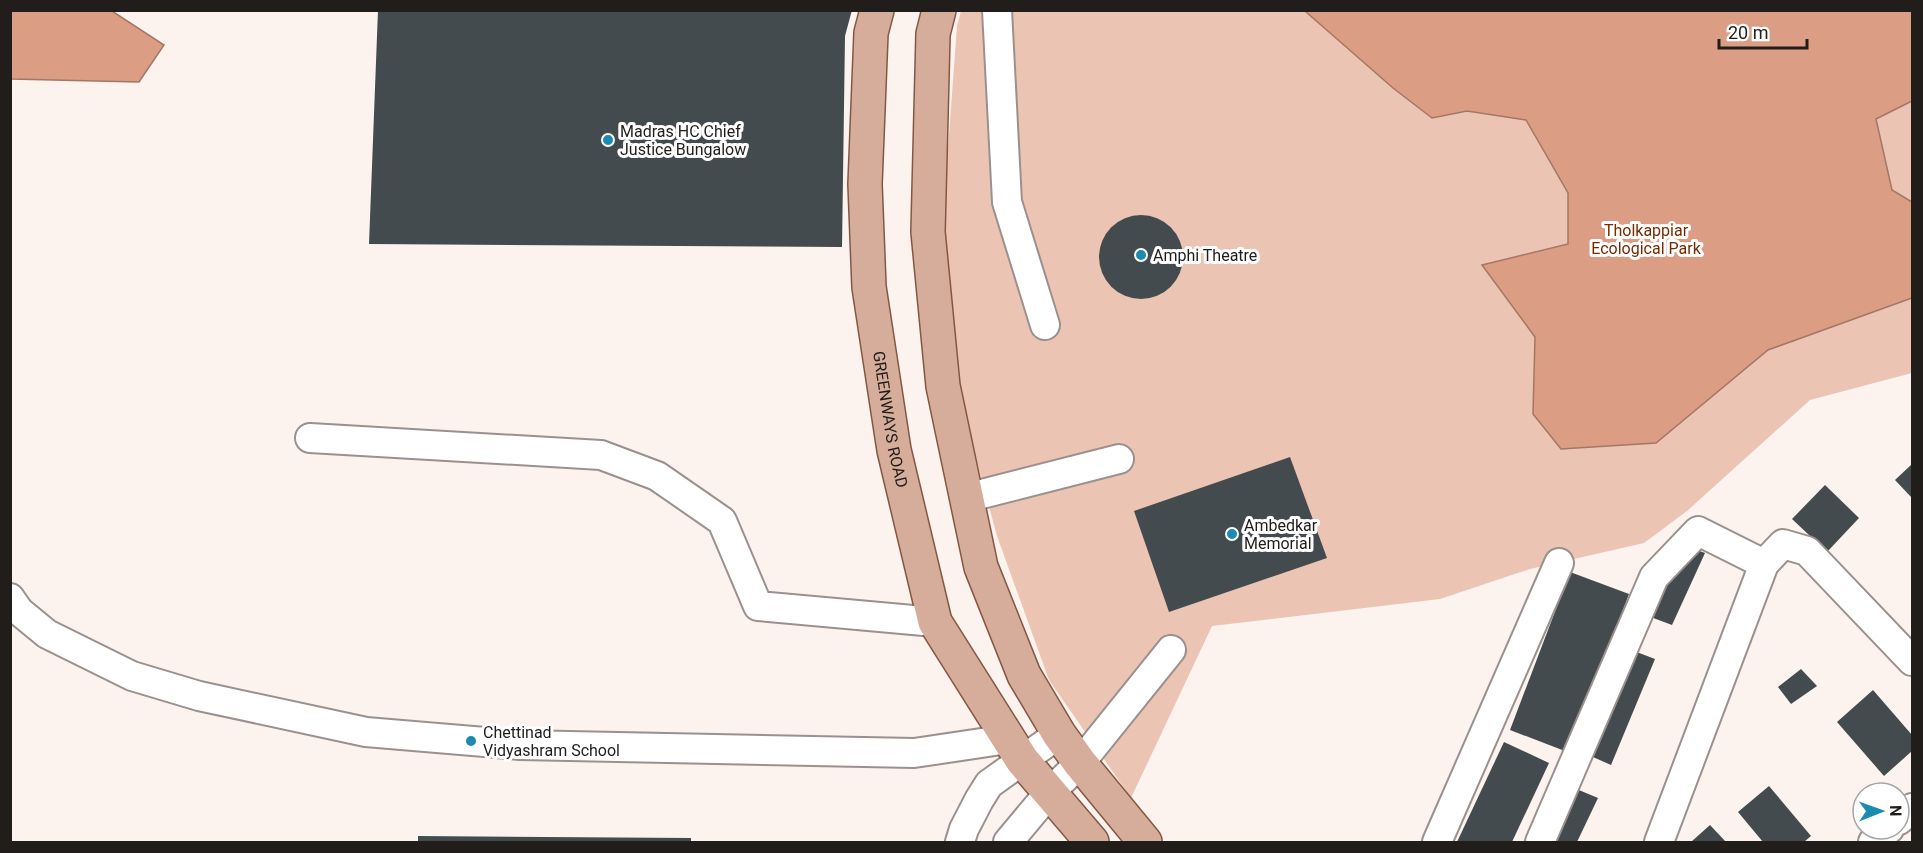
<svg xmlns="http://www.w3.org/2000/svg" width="1923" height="853" viewBox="0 0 1923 853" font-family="Roboto,sans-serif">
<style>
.green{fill:#ecc4b4}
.water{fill:#db9d83;stroke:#a37764;stroke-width:1.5}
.building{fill:#434b4e}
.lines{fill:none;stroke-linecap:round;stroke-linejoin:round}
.minor-casing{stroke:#9a918e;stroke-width:32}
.major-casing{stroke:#855743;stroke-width:36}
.minor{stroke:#fff;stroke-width:28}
.major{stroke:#d6ad9b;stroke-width:33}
.poi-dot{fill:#1b8bb0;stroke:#fff;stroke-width:2}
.labels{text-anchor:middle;stroke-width:6;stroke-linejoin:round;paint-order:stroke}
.poi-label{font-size:16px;fill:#201d1b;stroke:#fff;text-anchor:start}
.park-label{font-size:16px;fill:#742b01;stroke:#fff}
.street-label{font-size:16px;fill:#201d1b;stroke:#fff}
</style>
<rect width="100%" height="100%" fill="#fcf2ee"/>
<polygon class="green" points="961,11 1912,11 1912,373 1810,400 1687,511 1644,543 1530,569 1440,599 1212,626 1131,798 1049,680 997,536 960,399 943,217 957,26"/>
<g class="water">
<polygon points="11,10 112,11 164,45 139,82 11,79"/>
<polygon points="1305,11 1912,11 1912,101 1876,119 1892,190 1912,202 1912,298 1768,350 1656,443 1561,449 1533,414 1535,337 1482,265 1568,244 1568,193 1526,120 1467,111 1432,118 1393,88"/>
</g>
<g class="building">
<polygon points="378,10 852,10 845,36 842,247 369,244"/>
<circle cx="1141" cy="257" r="42"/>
<polygon points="1290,457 1327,558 1169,612 1134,511"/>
<polygon points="1912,464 1912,498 1895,480"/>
<polygon points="1825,485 1859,518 1827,552 1792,519"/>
<polygon points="1689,547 1705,553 1672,625 1648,616"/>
<polygon points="1570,572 1629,594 1570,753 1510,730"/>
<polygon points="1634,651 1655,659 1611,765 1584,753"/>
<polygon points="1801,669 1817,686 1791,704 1778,687"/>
<polygon points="1873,690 1912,735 1912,751 1884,776 1837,722"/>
<polygon points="1504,742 1549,763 1512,842 1457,842"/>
<polygon points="1769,786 1811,836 1804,842 1763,842 1738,812"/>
<polygon points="1574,788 1598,798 1577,842 1549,842"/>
<polygon points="1710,825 1726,842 1691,842"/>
<polygon points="418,836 691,838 691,842 418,842"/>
</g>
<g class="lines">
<g class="minor-casing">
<g id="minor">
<polyline points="997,10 1007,202 1045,325"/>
<polyline points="310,438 601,455 657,476 722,521 758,606 935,622"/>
<polyline points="966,498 1119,459"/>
<polyline points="10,598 19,611 47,634 132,676 199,696 366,732 520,745 914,753 1008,739"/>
<polyline points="1899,820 1912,808"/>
<polyline points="960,842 964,829 979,800 989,784 1059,734"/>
<polyline points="1008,842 1049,793 1080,763 1171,650"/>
<polyline points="1437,842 1559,563"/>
<polyline points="1540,842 1654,577 1698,531 1764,564"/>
<polyline points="1659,842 1764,564 1783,544 1807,551 1912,661"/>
<polyline points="1873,842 1889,829"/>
</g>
</g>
<g class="major-casing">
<g id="major">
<path id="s1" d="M877,10L871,33L865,184L869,287L894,450L935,622L1022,760L1092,842"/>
<polyline points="939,10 933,34 928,232 943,386 981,567 1024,675 1059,734 1080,763 1145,842"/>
</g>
</g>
<use href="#minor" class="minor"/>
<use href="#major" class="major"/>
</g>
<g class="poi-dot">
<circle cx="608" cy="140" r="6"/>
<circle cx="1141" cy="255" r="6"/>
<circle cx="1232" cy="534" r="6"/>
<circle cx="471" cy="741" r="6"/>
</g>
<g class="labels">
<g class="poi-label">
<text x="620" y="137">Madras HC Chief<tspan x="620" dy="18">Justice Bungalow</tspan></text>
<text x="1153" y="261">Amphi Theatre</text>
<text x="1244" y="531">Ambedkar<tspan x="1244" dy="18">Memorial</tspan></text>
<text x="483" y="738">Chettinad<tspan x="483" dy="18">Vidyashram School</tspan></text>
</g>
<g class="park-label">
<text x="1646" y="236">Tholkappiar<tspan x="1646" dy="18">Ecological Park</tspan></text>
</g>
<g class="street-label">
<text dy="6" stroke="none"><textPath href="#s1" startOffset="412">GREENWAYS ROAD</textPath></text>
</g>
</g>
<rect width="1923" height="853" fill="none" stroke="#201d1b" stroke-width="24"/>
<g transform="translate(1881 811) rotate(89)"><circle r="28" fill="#ffffff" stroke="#a6a5a4" stroke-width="1.5"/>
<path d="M0-4.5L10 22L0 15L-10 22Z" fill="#1b8bb0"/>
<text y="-9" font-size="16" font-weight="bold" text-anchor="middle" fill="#201d1b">N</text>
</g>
<path d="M1719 39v9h88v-9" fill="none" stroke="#201d1b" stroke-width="3"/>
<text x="1728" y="39" font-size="18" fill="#201d1b" stroke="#ffffff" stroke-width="4.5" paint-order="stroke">20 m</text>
</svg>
